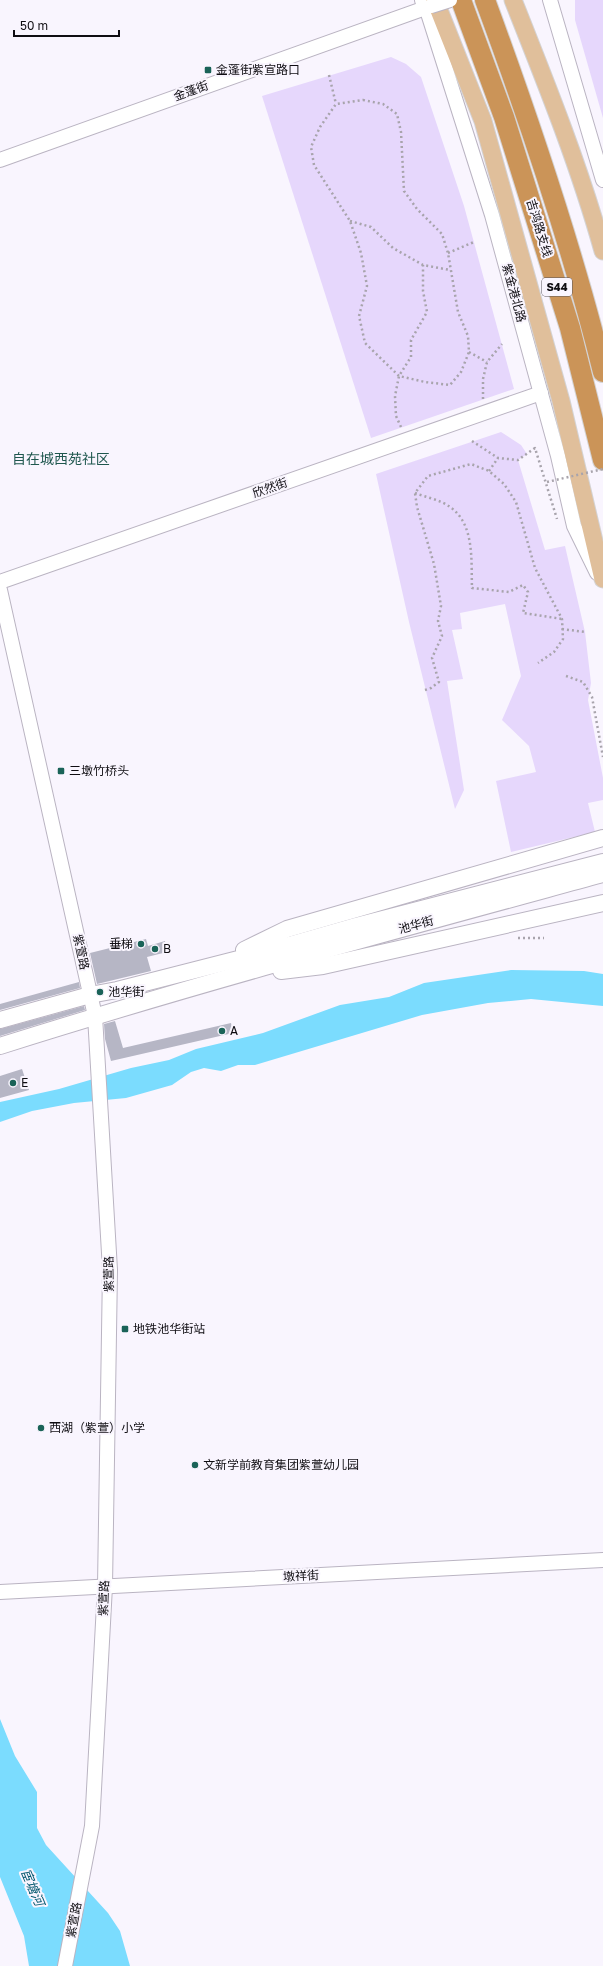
<svg xmlns="http://www.w3.org/2000/svg" width="603" height="1966" viewBox="0 0 603 1966" font-family="'Golos Text','Noto Sans SC',sans-serif">
<style>
.grass{fill:#e6d7fc}
.water{fill:#7bdcfe}
.building{fill:#b6b6c5}
.lines{fill:none;stroke-linecap:round;stroke-linejoin:round}
.tertiary-casing{stroke:#bab4c2;stroke-width:16}
.secondary-casing{stroke:#bab4c2;stroke-width:18}
.primary-casing{stroke:#d4d3d4;stroke-width:19}
.motorway-casing{stroke:#d4d3d4;stroke-width:22}
.path{stroke:#a8a4ac;stroke-width:2.5;stroke-dasharray:2 3;stroke-linecap:butt}
.tertiary{stroke:#fff;stroke-width:14}
.secondary{stroke:#fff;stroke-width:16}
.primary{stroke:#e0bf9b;stroke-width:17}
.motorway{stroke:#cb9458;stroke-width:20}
.tertiary-bridge-casing{stroke:#bab4c2;stroke-width:16;stroke-linecap:butt}
.path-bridge{stroke:#a8a4ac;stroke-width:2.5;stroke-dasharray:2 3;stroke-linecap:butt}
.tertiary-bridge{stroke:#fff;stroke-width:14}
.poi-dot{fill:#1a6358;stroke:#f9f5fe;stroke-width:1.5}
.labels{text-anchor:middle;stroke-width:4;stroke-linejoin:round;paint-order:stroke}
.shield{fill:#f9f5fe;stroke:#555359;stroke-width:1}
.shield-label{font-size:11px;font-weight:bold;fill:#0f0d12}
.poi-label{font-size:12px;fill:#0f0d12;stroke:#f9f5fe;text-anchor:start}
.street-label{font-size:12px;fill:#0f0d12;stroke:#f9f5fe}
.water-label{font-size:13px;font-style:italic;fill:#00566d;stroke:#f9f5fe}
.quarter-label{font-size:14px;fill:#1f574e;stroke:#f9f5fe}
</style>
<rect width="100%" height="100%" fill="#f9f5fe"/>
<g class="grass">
<polygon points="575,0 603,0 603,118 575,20"/>
<polygon points="391,57 406,64 421,77 464,206 514,389 371,438 262,96"/>
<polygon points="501,432 521,445 527,454 518,460 545,550 565,546 585,632 591,683 588,700 603,778 603,800 588,803 595,832 511,852 496,781 536,772 529,746 502,720 521,676 505,604 460,613 462,629 452,630 463,679 447,681 464,790 455,809 409,622 376,474"/>
</g>
<g class="water">
<polygon points="511,970 584,971 603,974 603,1006 531,999 488,1003 422,1015 255,1065 238,1065 221,1071 204,1068 191,1072 172,1085 126,1098 74,1103 32,1111 0,1122 0,1102 59,1089 131,1068 169,1060 196,1049 263,1033 340,1005 389,997 424,983"/>
<polygon points="0,1719 15,1756 37,1792 37,1828 46,1845 108,1913 120,1931 130,1966 29,1966 24,1936 0,1877"/>
</g>
<g class="building">
<polygon points="146,939 148,946 165,941 167,952 147,957 151,971 97,984 90,953"/>
<polygon points="79,982 80,988 0,1010 0,1004"/>
<polygon points="84,1006 85,1010 0,1036 0,1029"/>
<polygon points="115,1021 123,1048 231,1023 233,1033 111,1061 105,1039 104,1024"/>
<polygon points="22,1069 29,1090 0,1098 0,1076"/>
</g>
<g class="lines">
<g class="tertiary-casing">
<g id="tertiary">
<polyline points="550,0 603,180"/>
<polyline points="426,7 492,215 558,456 574,526 597,573"/>
<polyline points="0,160 431,6"/>
<polyline points="0,582 541,393"/>
<polyline points="0,590 95,1016 110,1270 105,1586 92,1826 65,1966"/>
<polyline points="0,1592 603,1560"/>
</g>
</g>
<g class="secondary-casing">
<g id="secondary">
<polyline points="423,0 426,7"/>
<polyline points="244,950 287,929 603,838"/>
<polyline points="281,971 323,966 603,903"/>
<polyline points="0,1020 90,995 117,990 258,954 356,926 603,862"/>
<path d="M0,1046C199,983 401,929 603,874"/>
</g>
</g>
<g class="primary-casing">
<g id="primary">
<polyline points="435,0 483,121 561,401 603,579"/>
<path d="M513,0C546,83 579,165 603,251"/>
</g>
</g>
<g class="motorway-casing">
<g id="motorway">
<polyline points="461,0 504,117 570,328 603,460"/>
<path d="M485,0C530,122 572,246 603,372"/>
</g>
</g>
<g class="path">
<polyline points="329,75 336,104"/>
<polygon points="363,100 383,104 397,114 401,132 404,191 417,209 442,234 448,253 458,312 468,336 469,352 461,372 450,385 425,382 399,376 365,343 359,316 367,286 361,253 350,221 314,165 311,147 320,127 336,104"/>
<polyline points="350,221 371,227 393,248 423,265 450,270"/>
<polyline points="448,253 474,242"/>
<polyline points="469,352 487,362"/>
<polyline points="483,399 483,379 487,362 502,344"/>
<polyline points="401,427 396,416 395,396 399,376 411,357 411,340 427,312 423,291 423,265"/>
<polyline points="472,441 498,458 518,460 535,448 557,519"/>
<polyline points="489,471 498,458"/>
<path d="M415,493C425,497 441,500 450,507C475,524 471,561 472,588L509,592L523,585L528,592L523,613L562,619"/>
<polyline points="562,629 585,632"/>
<polyline points="566,676 583,682 592,697 603,757"/>
<polyline points="425,690 431,688 439,682 432,658 442,636 438,621 441,606 434,564 417,507 415,493 428,476 471,464 489,471 504,484 516,502 535,568 562,619 563,639 554,652 538,663"/>
<polyline points="518,938 544,938"/>
</g>
<use href="#tertiary" class="tertiary"/>
<use href="#secondary" class="secondary"/>
<use href="#primary" class="primary"/>
<use href="#motorway" class="motorway"/>
<g class="tertiary-bridge-casing">
<polyline id="tertiary-bridge" points="431,6 450,0"/>
</g>
<polyline class="path-bridge" points="547,482 603,469"/>
<use href="#tertiary-bridge" class="tertiary-bridge"/>
</g>
<g class="poi-dot">
<rect x="204" y="66" width="8" height="8" rx="2"/>
<rect x="57" y="767" width="8" height="8" rx="2"/>
<circle cx="141" cy="944" r="4"/>
<circle cx="155" cy="949" r="4"/>
<circle cx="100" cy="992" r="4"/>
<circle cx="222" cy="1031" r="4"/>
<circle cx="13" cy="1083" r="4"/>
<rect x="121" y="1325" width="8" height="8" rx="2"/>
<circle cx="41" cy="1428" r="4"/>
<circle cx="195" cy="1465" r="4"/>
</g>
<g class="labels">
<rect class="shield" x="542" y="278" width="30" height="18" rx="3"/>
<g class="shield-label">
<text x="557" y="291">S44</text>
</g>
<g class="poi-label">
<text x="216" y="74">金蓬街紫宣路口</text>
<text x="69" y="775">三墩竹桥头</text>
<text x="133" y="948" text-anchor="end">垂梯</text>
<text x="163" y="953">B</text>
<text x="108" y="996">池华街</text>
<text x="230" y="1035">A</text>
<text x="21" y="1087">E</text>
<text x="133" y="1333">地铁池华街站</text>
<text x="49" y="1432">西湖（紫萱）小学</text>
<text x="203" y="1469">文新学前教育集团紫萱幼儿园</text>
</g>
<g class="street-label">
<text transform="translate(191 91) rotate(-20)" y="4">金蓬街</text>
<text transform="translate(539 228) rotate(73)" y="4">吉鸿路支线</text>
<text transform="translate(514 293) rotate(75)" y="4">紫金港北路</text>
<text transform="translate(270 488) rotate(-19)" y="4">欣然街</text>
<text transform="translate(416 925) rotate(-15)" y="4">池华街</text>
<text transform="translate(81 952) rotate(78)" y="4">紫萱路</text>
<text transform="translate(109 1274) rotate(-91)" y="4">紫萱路</text>
<text transform="translate(301 1576) rotate(-3)" y="4">墩祥街</text>
<text transform="translate(104 1598) rotate(-88)" y="4">紫萱路</text>
<text transform="translate(74 1920) rotate(-79)" y="4">紫萱路</text>
</g>
<g class="water-label">
<text transform="translate(33 1887) rotate(67)" y="5">宦塘河</text>
</g>
<g class="quarter-label">
<text x="61" y="464">自在城西苑社区</text>
</g>
</g>
<path d="M14 30v6h105v-6" fill="none" stroke="#0f0d12" stroke-width="2"/>
<text x="20" y="30" font-size="12" fill="#0f0d12" stroke="#f9f5fe" stroke-width="3" paint-order="stroke">50 m</text>
</svg>
